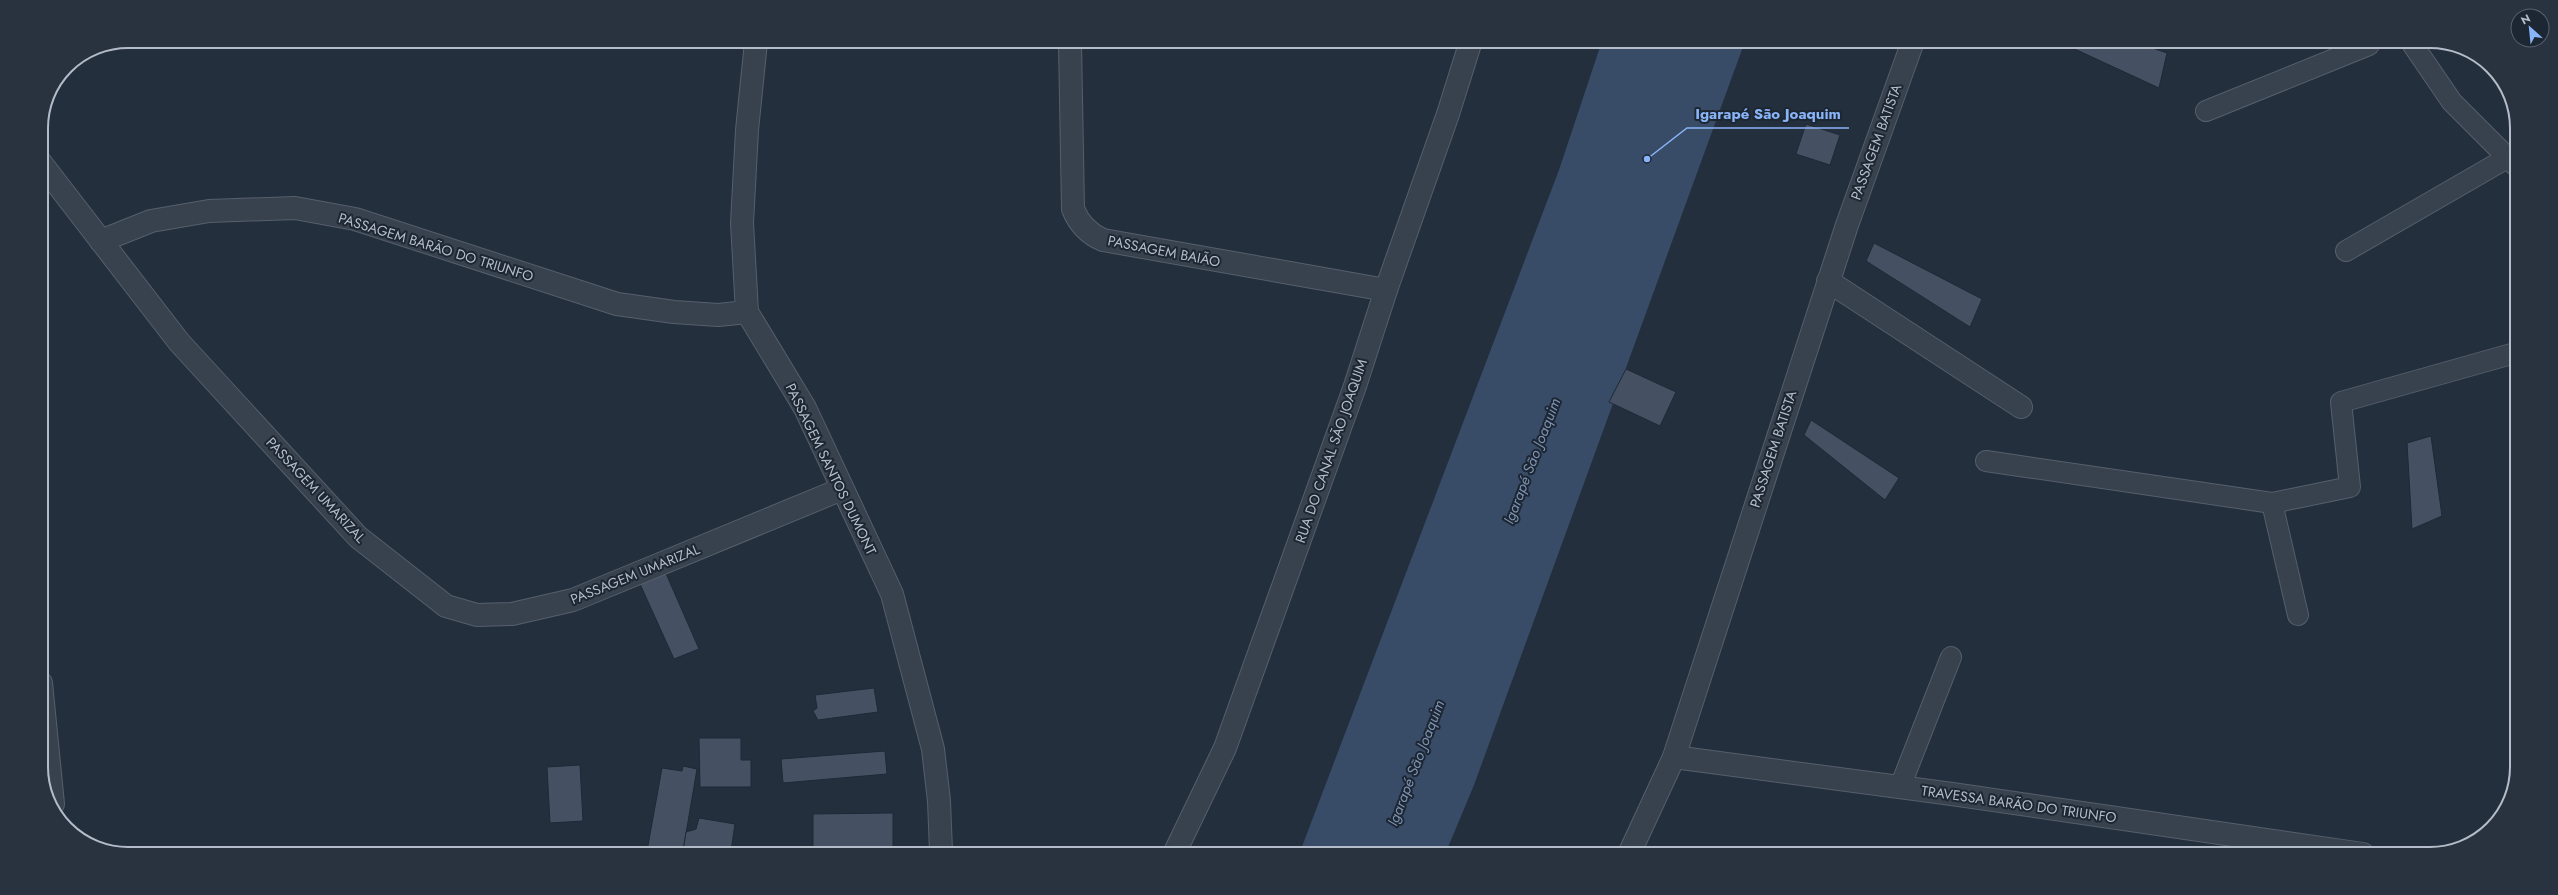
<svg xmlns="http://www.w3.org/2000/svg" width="2558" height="895" viewBox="0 0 2558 895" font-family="Jost,sans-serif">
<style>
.water{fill:#394c67}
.building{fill:#455162;stroke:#1f2835}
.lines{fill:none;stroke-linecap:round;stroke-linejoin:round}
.lane-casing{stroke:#565f6c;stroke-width:22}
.street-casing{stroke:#565f6c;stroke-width:24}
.lane{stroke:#38414e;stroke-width:20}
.street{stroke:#38414e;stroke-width:22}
.labels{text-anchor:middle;stroke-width:4;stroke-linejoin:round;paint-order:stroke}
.street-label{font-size:14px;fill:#b4bcc9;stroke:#1d2633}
.water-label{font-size:15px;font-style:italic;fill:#7c92b1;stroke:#1d2633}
.rim{fill:none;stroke:#b4bcc9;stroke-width:2}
.leader{fill:none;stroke:#8ab4f8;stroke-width:1.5}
.callout-dot{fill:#8ab4f8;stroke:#1d2633;stroke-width:1.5}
.callout-label{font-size:15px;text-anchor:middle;font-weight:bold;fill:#8ab4f8;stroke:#1d2633;stroke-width:4;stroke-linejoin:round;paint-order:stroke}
</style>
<rect width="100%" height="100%" fill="#242f3e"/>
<polygon class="water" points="1601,44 1744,44 1474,785 1446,852 1300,852 1559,170"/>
<g class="building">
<polygon points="2066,45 2144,45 2167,53 2159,88"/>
<polygon points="1806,124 1840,135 1830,165 1796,154"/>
<polygon points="1874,243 1982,299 1970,327 1866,261"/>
<polygon points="1626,369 1676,392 1660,426 1609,402"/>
<polygon points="1811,420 1899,478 1885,500 1804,435"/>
<polygon points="2431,436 2442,516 2412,529 2407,443"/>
<polygon points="664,569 699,649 674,659 640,584 643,579"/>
<polygon points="874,688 878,712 818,720 813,711 817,708 815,695"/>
<polygon points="699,738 741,738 741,760 751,760 751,787 700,787"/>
<polygon points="885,751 887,774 783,783 781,759"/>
<polygon points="580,765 583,821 550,823 547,767"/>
<polygon points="683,766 697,769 683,851 647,851 662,768 682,771"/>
<polygon points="893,813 893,849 813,849 813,814"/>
<polygon points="699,818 735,824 731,851 683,851 686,832 696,829"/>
</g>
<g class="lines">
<g class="lane-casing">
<g id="lane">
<polyline points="2413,45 2452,102 2517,167"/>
<polyline points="2206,111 2369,45"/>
<polyline points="2346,251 2507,158"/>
<polyline points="1986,461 2272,503 2298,615"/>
<polyline points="2272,503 2350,487 2341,402 2515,353"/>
<polyline points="1900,787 1951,657"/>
</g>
</g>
<g class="street-casing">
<g id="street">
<polyline points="756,42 747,130 742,223 747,312 805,408 892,594 933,749 939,801 941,851"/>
<path d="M1070,43L1073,209C1079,224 1089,234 1103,240L1386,290"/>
<polyline points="41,163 179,342 358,537 446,606 477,615 512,614 573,600 842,489"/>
<polyline points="101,241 151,221 209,211 295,208 355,219 617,304 674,312 718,315 747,312"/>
<polyline points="1828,281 2021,407"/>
<polyline points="41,683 53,804"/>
<polyline points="1674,757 1952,794 2363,854"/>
<polyline points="1175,852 1225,748 1355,386 1386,290 1448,114 1470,44"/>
<polyline points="1630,852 1674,757 1847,225 1912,44"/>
</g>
</g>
<use href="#lane" class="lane"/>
<use href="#street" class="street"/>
</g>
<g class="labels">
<g class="street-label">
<text transform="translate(1876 142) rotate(-70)" y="5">PASSAGEM BATISTA</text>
<text transform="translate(436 247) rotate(17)" y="5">PASSAGEM BARÃO DO TRIUNFO</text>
<text transform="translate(1164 251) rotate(11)" y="5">PASSAGEM BAIÃO</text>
<text transform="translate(1773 449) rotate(-72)" y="5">PASSAGEM BATISTA</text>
<text transform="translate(1331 451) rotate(-71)" y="5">RUA DO CANAL SÃO JOAQUIM</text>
<text transform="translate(831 469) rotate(64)" y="5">PASSAGEM SANTOS DUMONT</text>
<text transform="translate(316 490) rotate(47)" y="5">PASSAGEM UMARIZAL</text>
<text transform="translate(635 574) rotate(-22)" y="5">PASSAGEM UMARIZAL</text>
<text transform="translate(2019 804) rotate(8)" y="5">TRAVESSA BARÃO DO TRIUNFO</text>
</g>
<g class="water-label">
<text transform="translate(1532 461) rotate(-69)" y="5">Igarapé São Joaquim</text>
<text transform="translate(1416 763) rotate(-69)" y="5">Igarapé São Joaquim</text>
</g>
</g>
<path d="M0 0H2558V895H0ZM128 48H2430A80 80 0 0 1 2510 128V767A80 80 0 0 1 2430 847H128A80 80 0 0 1 48 767V128A80 80 0 0 1 128 48Z" fill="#29323f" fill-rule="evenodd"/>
<path class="rim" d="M128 48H2430A80 80 0 0 1 2510 128V767A80 80 0 0 1 2430 847H128A80 80 0 0 1 48 767V128A80 80 0 0 1 128 48Z"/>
<path class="leader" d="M1647 159L1687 128H1849"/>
<circle class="callout-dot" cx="1647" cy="159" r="4"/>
<g class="callout-label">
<text x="1768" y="119">Igarapé São Joaquim</text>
</g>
<g transform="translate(2530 28) rotate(333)"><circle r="19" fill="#1d2633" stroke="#59626f"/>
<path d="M0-3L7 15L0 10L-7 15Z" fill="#8ab4f8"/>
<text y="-6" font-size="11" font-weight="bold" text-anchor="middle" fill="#b4bcc9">N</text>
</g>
</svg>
